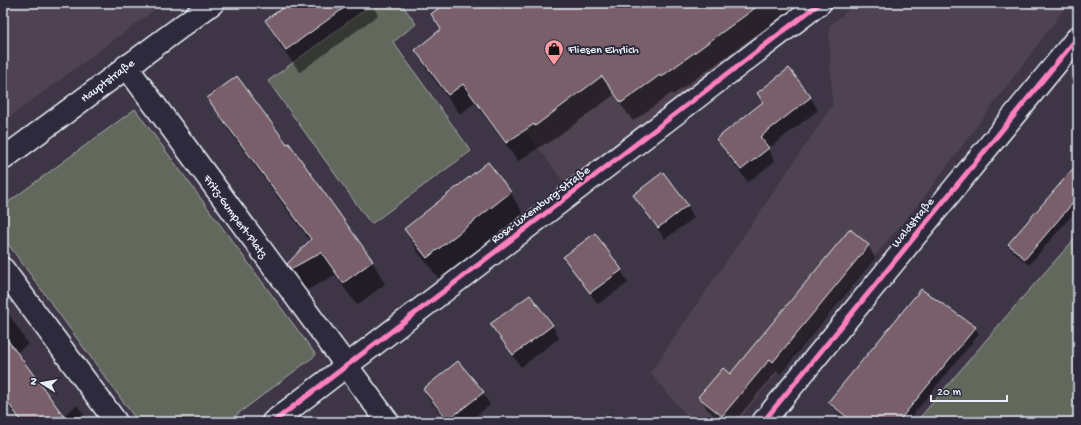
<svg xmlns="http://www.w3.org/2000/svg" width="1081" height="425" viewBox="0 0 1081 425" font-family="'Gochi Hand',sans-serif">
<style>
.built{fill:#4f4251}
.green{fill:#62685b;stroke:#a5acaa}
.shadow{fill:#0007}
.building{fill:#785f6a;stroke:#e8f1f8}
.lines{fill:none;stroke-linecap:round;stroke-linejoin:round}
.street-casing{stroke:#e8f1f8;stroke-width:25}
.secondary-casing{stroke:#e8f1f8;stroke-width:25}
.street{stroke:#2f2a3d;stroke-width:22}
.secondary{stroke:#2f2a3d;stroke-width:22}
.cycleway-casing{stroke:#2f2a3d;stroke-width:8}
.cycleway{stroke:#ff80c0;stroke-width:5}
.labels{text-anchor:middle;stroke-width:4;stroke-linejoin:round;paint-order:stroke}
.poi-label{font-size:12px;fill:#e8f1f8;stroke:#2f2a3d;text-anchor:start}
.street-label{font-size:12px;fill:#e8f1f8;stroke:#2f2a3d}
</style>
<rect width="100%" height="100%" fill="#3e3546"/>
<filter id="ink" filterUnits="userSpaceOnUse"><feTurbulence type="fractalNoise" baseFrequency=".025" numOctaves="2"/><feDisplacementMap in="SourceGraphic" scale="8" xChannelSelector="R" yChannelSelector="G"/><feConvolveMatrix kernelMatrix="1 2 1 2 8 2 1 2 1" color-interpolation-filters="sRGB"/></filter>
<g filter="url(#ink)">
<g class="built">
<polygon points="3,3 164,3 3,122"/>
<polygon points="490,3 801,3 565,184 467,52"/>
<polygon points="857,3 1069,3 924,197 737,422 692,422 650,373 832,106 829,26"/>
</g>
<g class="green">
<polygon points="374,3 401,3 416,24 393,42 471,151 371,224 268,81"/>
<polygon points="135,109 316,355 227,422 138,422 3,237 3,206"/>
<polygon points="1078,235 1078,422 916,422 1022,298"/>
</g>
<g class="shadow">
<polygon points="291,3 371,3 378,15 300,72 279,44 266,21"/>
<polygon points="447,3 800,3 673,95 672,93 633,121 614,95 547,144 546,143 518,161 475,103 460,114 427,70 416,50 441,30 432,14"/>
<polygon points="810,97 818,110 768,149 775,161 748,182 724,151 717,139 764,103"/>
<polygon points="209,98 372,261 385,284 357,305 335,275 305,291 288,264 310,241 222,121"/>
<polygon points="1078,164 1078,208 1029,265 1013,251 1009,245"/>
<polygon points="510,192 524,215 441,281 418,252 405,229"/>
<polygon points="634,195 687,205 694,218 665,239"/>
<polygon points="868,245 875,258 780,374 777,371 734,422 722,422 707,409 700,397 731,376"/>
<polygon points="564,257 621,270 628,283 598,304"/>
<polygon points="3,305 28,344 16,353 63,416 77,405 89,422 20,422 3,400"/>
<polygon points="491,324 552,325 559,338 521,367"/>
<polygon points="975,328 979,334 907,422 849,422 833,408 829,402"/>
<polygon points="424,390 483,393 490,405 468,422 448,422 431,402"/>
<polygon points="610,413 617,422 598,422"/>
</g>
<g class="building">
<polygon points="290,3 351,3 286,50 265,20"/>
<polygon points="445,3 762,3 661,77 660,75 621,103 602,76 535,126 534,124 506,143 463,84 448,95 415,50 441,29 431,14"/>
<polygon points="789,68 811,97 760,137 769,148 741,170 716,139 763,102 757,93"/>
<polygon points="237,76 287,144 289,143 373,261 343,283 321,252 291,269 287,264 311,239 207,98"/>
<polygon points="488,162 511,192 427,258 404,229"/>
<polygon points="1078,163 1078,197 1025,259 1008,244"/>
<polygon points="663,172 688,205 658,228 633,195"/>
<polygon points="850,229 869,245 773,362 770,359 722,416 698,397 723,368 730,374"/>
<polygon points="595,233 622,270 590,293 563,257"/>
<polygon points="921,289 976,327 898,422 853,422 828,402"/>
<polygon points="530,295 553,325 513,355 490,324"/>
<polygon points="3,334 30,370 68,422 22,422 3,396"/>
<polygon points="458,361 484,392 448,420 423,389"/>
</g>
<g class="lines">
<g class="street-casing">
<g id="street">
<polyline points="126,66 388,422"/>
<polyline points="3,269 116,422"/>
<polyline points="273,422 820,3"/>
<polyline points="763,422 1078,37"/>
</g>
</g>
<g class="secondary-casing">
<polyline id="secondary" points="3,159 213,3"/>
</g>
<use href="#street" class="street"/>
<use href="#secondary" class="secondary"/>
<g class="cycleway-casing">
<g id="cycleway">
<polyline points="273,422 820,3"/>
<polyline points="763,422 1078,37"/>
</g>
</g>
<use href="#cycleway" class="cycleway"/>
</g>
</g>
<defs>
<g id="shop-pin" transform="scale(1)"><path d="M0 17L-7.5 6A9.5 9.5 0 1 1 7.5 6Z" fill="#ff9aa2" stroke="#2f2a3d"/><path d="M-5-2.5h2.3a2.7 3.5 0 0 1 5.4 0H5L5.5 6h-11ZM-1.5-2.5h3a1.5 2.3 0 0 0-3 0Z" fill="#111"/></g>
</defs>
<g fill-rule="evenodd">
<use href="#shop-pin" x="554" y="49"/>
</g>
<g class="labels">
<g class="poi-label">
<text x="568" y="53">Fliesen Ehrlich</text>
</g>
<g class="street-label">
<text transform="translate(107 80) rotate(-37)" y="4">Hauptstraße</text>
<text transform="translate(540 204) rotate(-37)" y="4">Rosa-Luxemburg-Straße</text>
<text transform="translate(236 216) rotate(54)" y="4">Fritz-Gumpert-Platz</text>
<text transform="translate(912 222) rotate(-51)" y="4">Waldstraße</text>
</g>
</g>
<rect width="1081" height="425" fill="none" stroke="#2f2a3d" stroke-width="16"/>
<rect x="8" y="8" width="1065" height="409" fill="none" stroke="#e8f1f8" stroke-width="1.5" filter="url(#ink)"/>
<g transform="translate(42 383) rotate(281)" stroke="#2f2a3d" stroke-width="3" paint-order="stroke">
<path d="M0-3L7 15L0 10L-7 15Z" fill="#e8f1f8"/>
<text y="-6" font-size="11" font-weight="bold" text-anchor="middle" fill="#e8f1f8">N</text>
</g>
<path d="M931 395v6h76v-6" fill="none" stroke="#e8f1f8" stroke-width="2"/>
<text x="937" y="395" font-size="12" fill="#e8f1f8" stroke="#2f2a3d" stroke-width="3" paint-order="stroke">20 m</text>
</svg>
